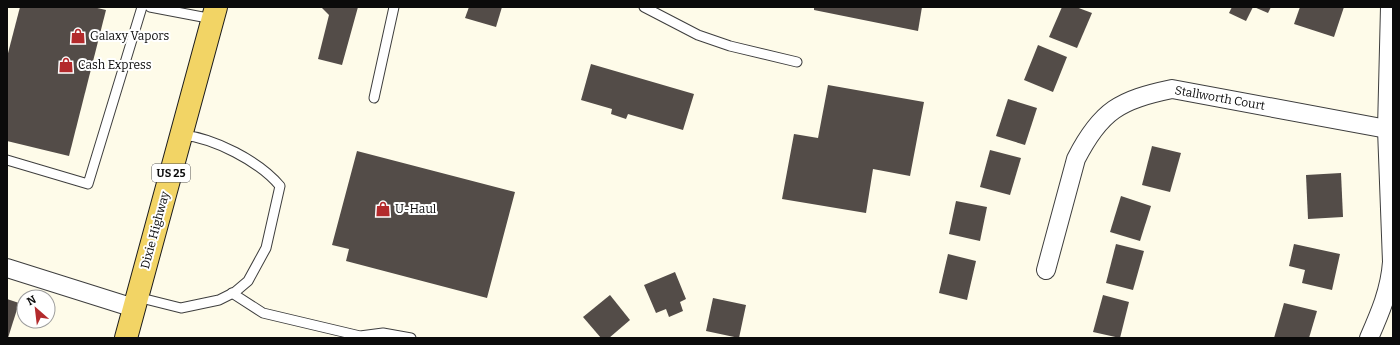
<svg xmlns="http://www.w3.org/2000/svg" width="1400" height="345" viewBox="0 0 1400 345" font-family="Bitter,serif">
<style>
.building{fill:#534c48}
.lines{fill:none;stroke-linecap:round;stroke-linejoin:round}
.service-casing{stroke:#3e3e3e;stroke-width:11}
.minor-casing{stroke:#3e3e3e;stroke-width:20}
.primary-casing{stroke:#1c1c1c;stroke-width:24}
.service{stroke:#fff;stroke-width:9}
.minor{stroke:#fff;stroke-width:18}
.primary{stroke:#f2d465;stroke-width:22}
.labels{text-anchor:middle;stroke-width:4;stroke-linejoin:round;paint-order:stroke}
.shield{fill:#fff;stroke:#545454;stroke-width:1}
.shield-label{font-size:11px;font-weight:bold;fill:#0b0b0b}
.poi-label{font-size:12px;fill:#0b0b0b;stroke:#fff;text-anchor:start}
.street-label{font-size:12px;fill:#0b0b0b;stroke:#fff}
</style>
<rect width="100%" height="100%" fill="#fefbe9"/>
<g class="building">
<polygon points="20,7 93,7 106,10 69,156 7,141 7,57"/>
<polygon points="321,7 358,7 342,65 318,59 329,15"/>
<polygon points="469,7 502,7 496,27 465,18"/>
<polygon points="814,7 922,7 918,31 814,10"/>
<polygon points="1062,7 1076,7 1092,13 1077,48 1049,37"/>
<polygon points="1232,7 1253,7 1246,21 1229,13"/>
<polygon points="1254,7 1271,7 1268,13"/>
<polygon points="1300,7 1344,7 1334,37 1294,24"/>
<polygon points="1038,45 1067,57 1053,92 1024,80"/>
<polygon points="591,64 694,94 683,130 628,114 626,119 611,114 612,109 581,100"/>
<polygon points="828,85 924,102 910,176 873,169 866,213 782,199 794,134 818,138"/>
<polygon points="1008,99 1037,108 1025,145 996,136"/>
<polygon points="1152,146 1181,153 1170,192 1142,185"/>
<polygon points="990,150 1021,158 1010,195 980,187"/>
<polygon points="357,151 515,192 487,298 346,261 349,249 332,245"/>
<polygon points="1341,173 1343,217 1308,219 1306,175"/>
<polygon points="1121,196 1151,206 1140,241 1110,232"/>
<polygon points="956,201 987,207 980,241 949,234"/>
<polygon points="1116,244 1144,251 1133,290 1106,283"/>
<polygon points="1294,244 1340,254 1332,290 1302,283 1305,270 1289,266"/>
<polygon points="948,254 976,261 967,300 939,293"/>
<polygon points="675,272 686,299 680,302 683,311 669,317 666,309 656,313 644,285"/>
<polygon points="610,295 630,320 609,338 601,338 583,317"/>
<polygon points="1103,295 1129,302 1120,338 1093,332"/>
<polygon points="713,298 746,305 739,338 706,331"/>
<polygon points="7,299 19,303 8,338 7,338"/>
<polygon points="1284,303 1317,311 1309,338 1274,338"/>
</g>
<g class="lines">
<g class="service-casing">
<g id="service">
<polyline points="150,7 213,19"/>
<polyline points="644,7 698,35 730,46 797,62"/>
<polyline points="374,98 394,7"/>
<polyline points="7,160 88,184 142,7"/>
<polyline points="232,293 263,313 360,336 383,333 411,338"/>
<path d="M137,297L181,308L219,300L235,292L248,281L266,248L280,186C259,161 214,138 182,135"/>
</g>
</g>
<g class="minor-casing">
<g id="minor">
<polyline points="7,268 134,308"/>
<path d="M1046,270L1076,159C1101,110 1120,100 1172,89L1387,129"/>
<path d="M1369,338C1380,313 1390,290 1392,262L1387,129L1390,7"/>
</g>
</g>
<g class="primary-casing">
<polyline id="primary" points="126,338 216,7"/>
</g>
<use href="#service" class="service"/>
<use href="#minor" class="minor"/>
<use href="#primary" class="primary"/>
</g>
<defs>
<g id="shop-bare" transform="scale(1.2)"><path d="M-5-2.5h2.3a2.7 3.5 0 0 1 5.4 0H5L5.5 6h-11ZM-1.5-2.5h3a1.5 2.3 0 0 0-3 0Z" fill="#b32a2c" stroke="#fff" stroke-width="2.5" paint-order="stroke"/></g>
</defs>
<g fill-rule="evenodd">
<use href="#shop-bare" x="78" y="36"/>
<use href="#shop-bare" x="66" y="65"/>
<use href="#shop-bare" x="383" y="209"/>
</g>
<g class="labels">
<rect class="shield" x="152" y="164" width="38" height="18" rx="3"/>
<g class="shield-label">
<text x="171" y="177">US 25</text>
</g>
<g class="poi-label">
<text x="90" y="40">Galaxy Vapors</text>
<text x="78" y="69">Cash Express</text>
<text x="395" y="213">U-Haul</text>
</g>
<g class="street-label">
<text transform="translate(1220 98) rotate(10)" y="4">Stallworth Court</text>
<text transform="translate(155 230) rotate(-75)" y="4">Dixie Highway</text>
</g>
</g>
<rect width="1400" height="345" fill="none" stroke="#0b0b0b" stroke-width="16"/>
<g transform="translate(36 309) rotate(332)"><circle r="19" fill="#ffffff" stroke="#9d9d9d"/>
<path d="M0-3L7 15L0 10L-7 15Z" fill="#b32a2c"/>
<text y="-6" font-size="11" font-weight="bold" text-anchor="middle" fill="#0b0b0b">N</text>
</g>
</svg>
